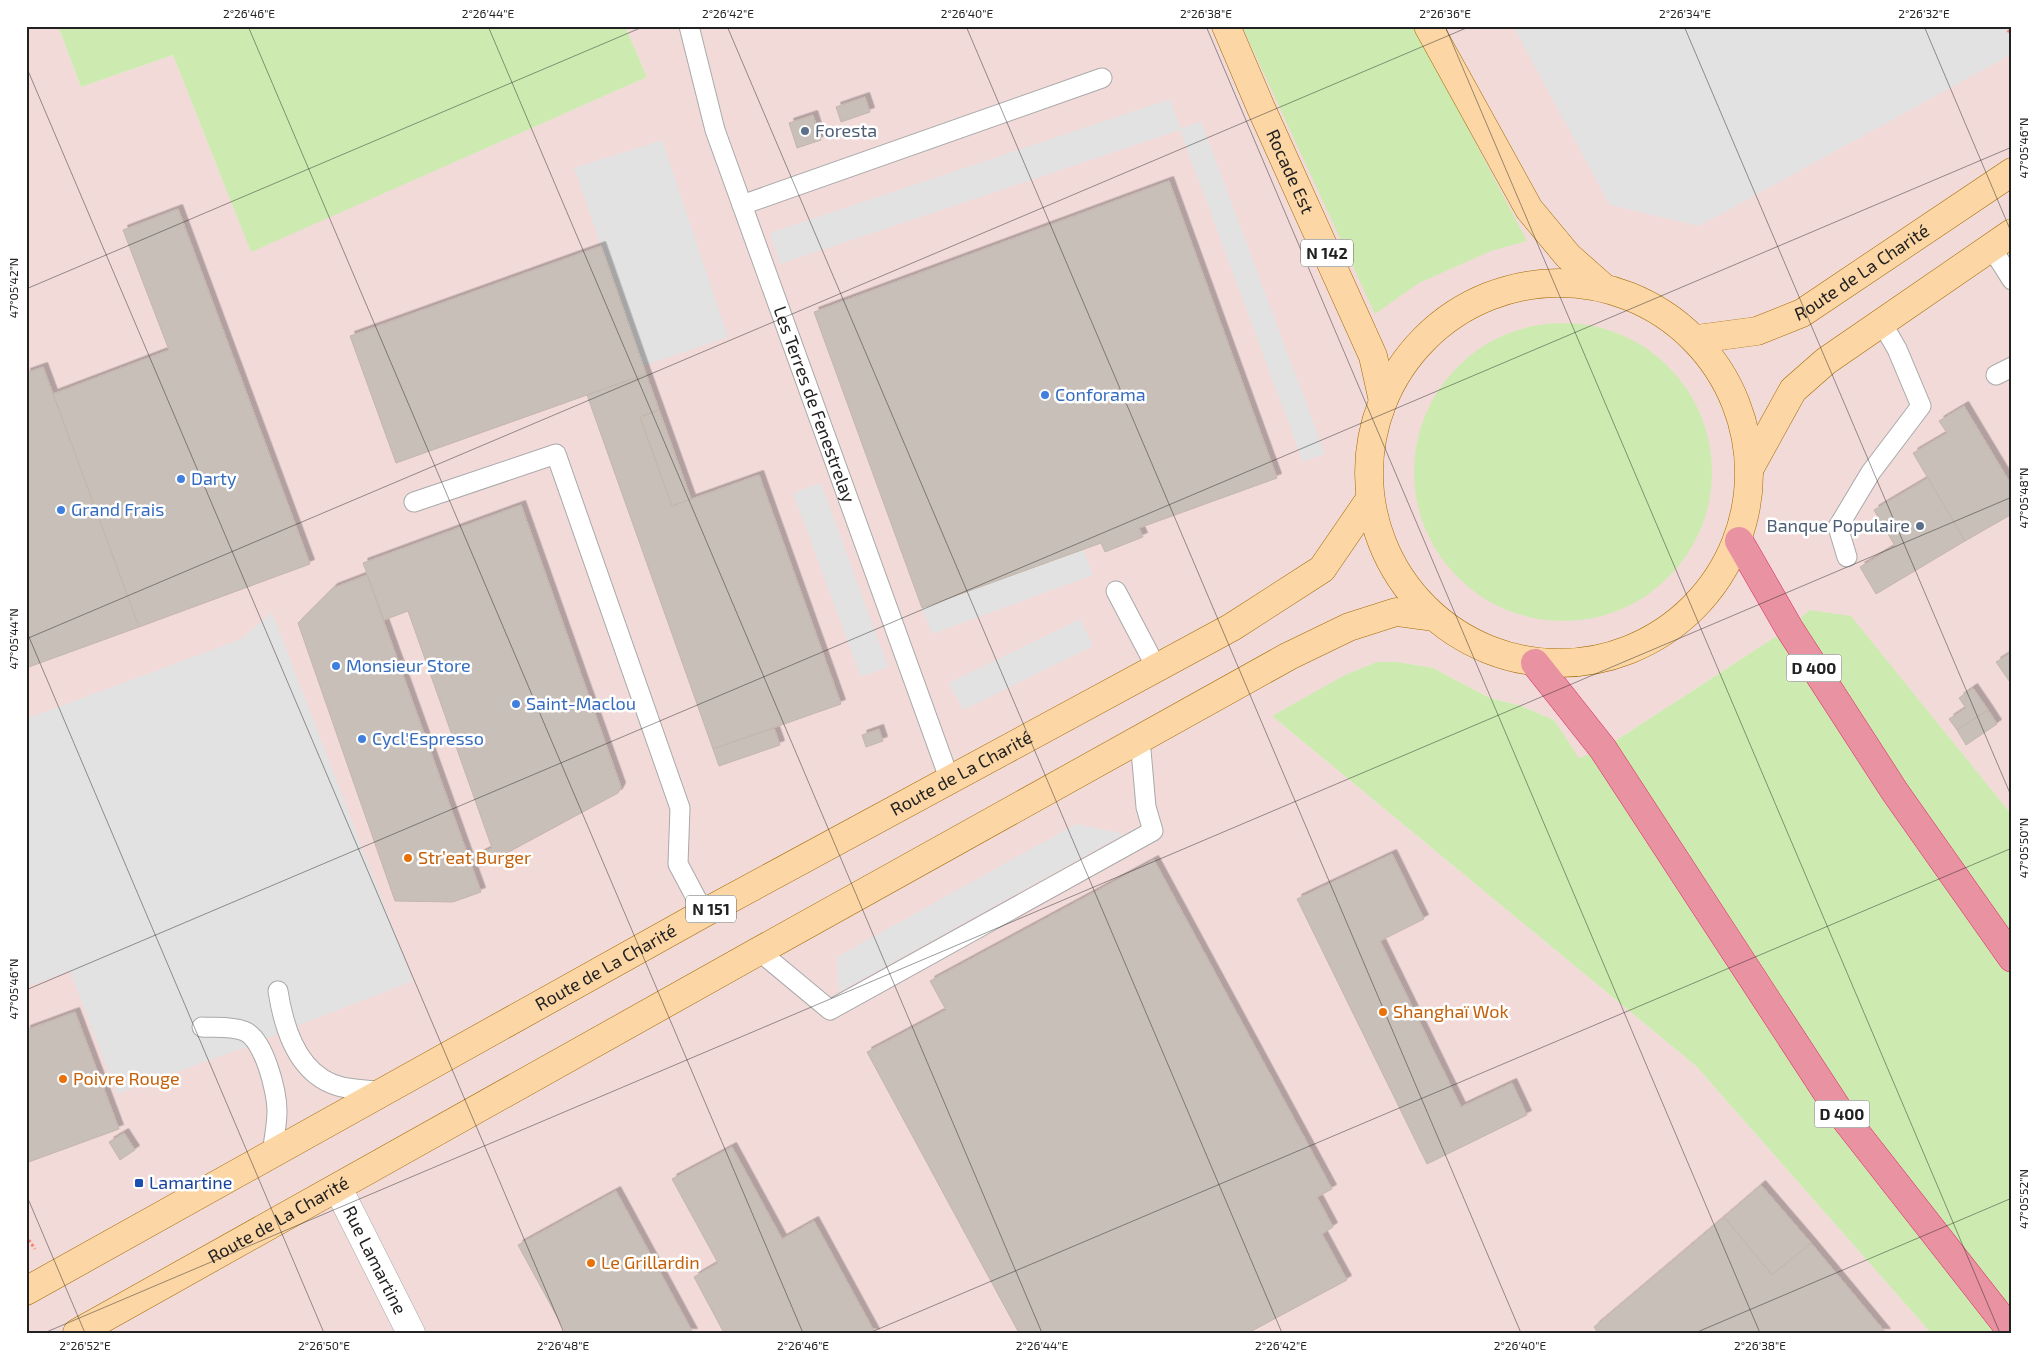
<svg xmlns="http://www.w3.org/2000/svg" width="2038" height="1359" viewBox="0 0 2038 1359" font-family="'Exo 2',sans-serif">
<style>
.commercial{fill:#f2dad9}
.grass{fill:#cdebb0}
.parking{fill:#e2e2e2}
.building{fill:#c7bfb8;stroke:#c4b6ab;filter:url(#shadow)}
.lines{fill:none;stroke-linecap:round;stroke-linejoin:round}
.lane-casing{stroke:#a9a9a9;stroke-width:21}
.street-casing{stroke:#a9a9a9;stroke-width:29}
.primary-casing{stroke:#a06b00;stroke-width:29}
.highway-casing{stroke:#dc2a67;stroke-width:29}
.path{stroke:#fa8072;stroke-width:3;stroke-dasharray:2.5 2.5;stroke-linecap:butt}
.lane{stroke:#fff;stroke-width:19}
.street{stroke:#fff;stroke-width:28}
.primary{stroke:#fcd6a4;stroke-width:28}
.highway{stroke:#e892a2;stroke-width:28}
.ticks{fill:none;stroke:#222;stroke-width:1;stroke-opacity:0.45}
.service-dot{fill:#5c6f8a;stroke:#fff;stroke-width:2}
.shop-dot{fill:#3f7fe0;stroke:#fff;stroke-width:2}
.food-dot{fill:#e8710a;stroke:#fff;stroke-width:2}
.transit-dot{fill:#1a4fb4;stroke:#fff;stroke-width:2}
.labels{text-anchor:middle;stroke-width:5;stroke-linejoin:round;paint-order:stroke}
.shield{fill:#fff;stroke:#646464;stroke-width:1}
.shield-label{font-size:16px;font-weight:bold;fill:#222}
.service-label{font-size:18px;fill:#4e5e75;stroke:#fff;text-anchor:start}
.street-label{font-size:18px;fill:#222;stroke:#fff}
.shop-label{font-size:18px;fill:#366cbe;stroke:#fff;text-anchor:start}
.food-label{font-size:18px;fill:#c56008;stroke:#fff;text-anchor:start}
.transit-label{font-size:18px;fill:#164399;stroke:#fff;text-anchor:start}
.neatline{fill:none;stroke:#222;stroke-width:2}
.ticks-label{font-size:12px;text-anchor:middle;fill:#222}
</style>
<defs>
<filter id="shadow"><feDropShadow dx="4.5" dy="-4.5" stdDeviation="0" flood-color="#0004"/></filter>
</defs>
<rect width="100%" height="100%" fill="#f2efe9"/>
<polygon class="commercial" points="26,26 58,26 81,87 173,55 251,251 647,77 625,26 2012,26 2012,815 1851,617 1789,628 1603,749 1578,759 1554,720 1522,706 1490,698 1433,668 1398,662 1377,662 1272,716 1696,1066 1931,1333 26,1333"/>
<g class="grass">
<polygon points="58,26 625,26 647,77 251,252 173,55 81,87"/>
<polygon points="1242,26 1414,26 1527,241 1491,251 1419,283 1375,314"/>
<circle cx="1563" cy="472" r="149"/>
<polygon points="1810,610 1851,616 2012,815 2012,1333 1931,1333 1696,1066 1272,716 1345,675 1377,662 1398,662 1433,668 1490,698 1522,706 1554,720 1579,758 1603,749 1789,628"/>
</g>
<g class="parking">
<polygon points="1513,26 2012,26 2012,54 1699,226 1610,205"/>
<polygon points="1170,99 1181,129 1201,121 1325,454 1303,462 1180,130 780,264 770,233"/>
<polygon points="662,140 728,337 643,366 574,168"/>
<polygon points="821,483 888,667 861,677 793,493"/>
<polygon points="1083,549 1093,575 932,634 922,608"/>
<polygon points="272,612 413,981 286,1030 257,1043 117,1094 70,971 26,987 26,719 241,639"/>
<polygon points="1080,619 1093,646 963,710 949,683"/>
<polygon points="1076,824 1124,834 839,992 837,957"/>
</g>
<g class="building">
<polygon points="865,97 870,112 841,122 836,107"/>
<polygon points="813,115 821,140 797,148 789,123"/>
<polygon points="1169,181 1277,478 1139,528 1143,537 1105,552 1101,543 922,608 814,312"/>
<polygon points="178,209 310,564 139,627 53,394 169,350 123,230"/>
<polygon points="601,246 646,374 396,463 350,336"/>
<polygon points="43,367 139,627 26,668 26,373"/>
<polygon points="646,374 659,410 640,417 672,506 759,475 841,704 713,749 587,395"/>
<polygon points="1964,406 2012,486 2012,514 1965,541 1913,453 1947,433 1939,421"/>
<polygon points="659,410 691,499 672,506 640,417"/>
<polygon points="1928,478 1965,541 1876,594 1860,567 1895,546 1874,510"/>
<polygon points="521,505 621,787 618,793 481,867 475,864 473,858 492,848 408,611 384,620 363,563"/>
<polygon points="367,575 481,892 453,902 395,901 298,623 333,588"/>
<polygon points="2012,652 2012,685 1996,662"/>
<polygon points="1973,688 1988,710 1957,730 1949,719 1966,708 1959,698"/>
<polygon points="1988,710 1997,724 1966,745 1957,730"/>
<polygon points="774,728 780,745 719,766 713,749"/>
<polygon points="879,729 883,741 866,747 862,735"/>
<polygon points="1392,854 1424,919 1380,941 1461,1107 1512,1083 1527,1115 1427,1164 1297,899"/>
<polygon points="1154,860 1332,1189 1317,1197 1333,1227 1322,1234 1347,1280 1248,1333 1019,1333 867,1052 946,1010 930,981"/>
<polygon points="75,1012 119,1129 26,1163 26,1030"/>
<polygon points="124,1133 135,1150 120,1160 109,1142"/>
<polygon points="732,1147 782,1239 814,1221 875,1333 724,1333 694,1277 718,1263 672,1179"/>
<polygon points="1761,1185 1811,1243 1772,1275 1724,1217"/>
<polygon points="616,1191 693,1333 566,1333 518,1245"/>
<polygon points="1724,1217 1772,1275 1811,1243 1886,1333 1598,1333 1594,1327"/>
</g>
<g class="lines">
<g class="lane-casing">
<g id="lane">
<path id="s1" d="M689,26L715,130L949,778"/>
<polyline points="742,205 1102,78"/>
<polyline points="1991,247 2012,280"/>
<polyline points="1996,375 2012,367"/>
<polyline points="414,502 556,454 680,808 678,864 704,913"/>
<polyline points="1847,557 1838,527 1871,472 1921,406 1897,349 1882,323"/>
<polyline points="1116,591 1156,667"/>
<polyline points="759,951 830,1010 1153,831 1146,807 1140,739"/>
<path d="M278,991C284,1030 299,1077 342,1087C356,1090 370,1090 384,1092"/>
<path d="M202,1027C216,1028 231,1026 244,1031C264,1038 277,1092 277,1111C277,1125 274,1139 272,1153"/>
</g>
</g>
<g class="street-casing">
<g id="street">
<path id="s2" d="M338,1188L411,1333"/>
</g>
</g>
<g class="primary-casing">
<g id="primary">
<path id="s3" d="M1226,26L1261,108L1373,356L1383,401"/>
<polyline points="1428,26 1529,209 1568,256 1603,287"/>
<circle cx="1559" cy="473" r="190"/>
<path id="s4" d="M1697,339L1757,331L1802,313L2012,172"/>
<polyline points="1751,466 1793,390 1826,361 2012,233"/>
<path id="s5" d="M26,1291L704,913L1232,627L1322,569L1370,499"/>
<path id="s6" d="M77,1333L759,951L1289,656L1349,627L1396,612L1433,617"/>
</g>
</g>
<g class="highway-casing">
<g id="highway">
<polyline points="1739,541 1789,628 1895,792 2012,958"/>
<polyline points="1535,663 1603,749 1839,1111 2012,1332"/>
</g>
</g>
<g class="path">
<polyline points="2005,26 2012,36"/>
<polyline points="26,1236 35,1249"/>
</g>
<use href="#lane" class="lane"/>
<use href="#street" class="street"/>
<use href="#primary" class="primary"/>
<use href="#highway" class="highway"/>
</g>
<path class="ticks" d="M248,26L803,1333M488,26L1042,1333M727,26L1282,1333M966,26L1521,1333M1206,26L1760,1333M1445,26L2000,1333M1684,26L2012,798M1924,26L2012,234M26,66L564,1333M26,289L645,26M26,630L324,1333M26,639L1471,26M26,990L2012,147M26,1194L85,1333M44,1333L2012,497M869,1333L2012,848M1695,1333L2012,1198"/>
<g class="service-dot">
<circle cx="805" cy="131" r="5"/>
<circle cx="1920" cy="526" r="5"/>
</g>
<g class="shop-dot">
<circle cx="1045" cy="395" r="5"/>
<circle cx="181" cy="479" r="5"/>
<circle cx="61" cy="510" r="5"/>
<circle cx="336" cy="666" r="5"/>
<circle cx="516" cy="704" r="5"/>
<circle cx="362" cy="739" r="5"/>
</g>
<g class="food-dot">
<circle cx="408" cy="858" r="5"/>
<circle cx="1383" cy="1012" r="5"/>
<circle cx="63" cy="1079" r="5"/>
<circle cx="591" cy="1263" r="5"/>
</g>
<rect class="transit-dot" x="134" y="1178" width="10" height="10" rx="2.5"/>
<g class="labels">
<g class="shield">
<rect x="1301" y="239.5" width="52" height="27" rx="4"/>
<rect x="1786.5" y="654.5" width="55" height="27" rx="4"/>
<rect x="686" y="895.5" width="50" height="27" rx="4"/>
<rect x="1814.5" y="1100.5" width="55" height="27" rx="4"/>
</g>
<g class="shield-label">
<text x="1327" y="259">N 142</text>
<text x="1814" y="674">D 400</text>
<text x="711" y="915">N 151</text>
<text x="1842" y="1120">D 400</text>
</g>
<g class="service-label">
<text x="815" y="137">Foresta</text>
<text x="1910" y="532" text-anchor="end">Banque Populaire</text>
</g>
<g class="street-label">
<text dy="6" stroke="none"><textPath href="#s3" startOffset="159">Rocade Est</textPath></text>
<text dy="6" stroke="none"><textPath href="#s4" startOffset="181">Route de La Charité</textPath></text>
<text dy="6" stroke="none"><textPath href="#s1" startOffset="399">Les Terres de Fenestrelay</textPath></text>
<text dy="6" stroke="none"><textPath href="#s5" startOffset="1069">Route de La Charité</textPath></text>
<text dy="6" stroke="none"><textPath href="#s5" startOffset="664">Route de La Charité</textPath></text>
<text dy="6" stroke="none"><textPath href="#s6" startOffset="231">Route de La Charité</textPath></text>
<text dy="6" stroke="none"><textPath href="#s2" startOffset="81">Rue Lamartine</textPath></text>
</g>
<g class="shop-label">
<text x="1055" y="401">Conforama</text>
<text x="191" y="485">Darty</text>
<text x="71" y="516">Grand Frais</text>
<text x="346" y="672">Monsieur Store</text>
<text x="526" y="710">Saint-Maclou</text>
<text x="372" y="745">Cycl'Espresso</text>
</g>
<g class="food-label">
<text x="418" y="864">Str’eat Burger</text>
<text x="1393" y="1018">Shanghaï Wok</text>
<text x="73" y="1085">Poivre Rouge</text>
<text x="601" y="1269">Le Grillardin</text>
</g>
<g class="transit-label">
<text x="149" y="1189">Lamartine</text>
</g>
</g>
<rect width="2038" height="1359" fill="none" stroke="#ffffff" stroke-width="55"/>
<rect x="28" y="28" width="1982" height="1304" class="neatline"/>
<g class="ticks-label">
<text x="249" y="18">2°26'46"E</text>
<text x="488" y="18">2°26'44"E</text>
<text x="728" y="18">2°26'42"E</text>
<text x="967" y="18">2°26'40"E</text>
<text x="1206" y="18">2°26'38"E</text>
<text x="1445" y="18">2°26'36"E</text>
<text x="1685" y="18">2°26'34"E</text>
<text x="1924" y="18">2°26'32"E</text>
<text transform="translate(2024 148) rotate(-90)" y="4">47°05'46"N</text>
<text transform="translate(14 288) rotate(-90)" y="4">47°05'42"N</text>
<text transform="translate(2024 498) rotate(-90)" y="4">47°05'48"N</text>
<text transform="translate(14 639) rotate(-90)" y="4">47°05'44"N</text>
<text transform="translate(2024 848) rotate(-90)" y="4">47°05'50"N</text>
<text transform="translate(14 989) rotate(-90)" y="4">47°05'46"N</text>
<text transform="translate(2024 1199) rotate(-90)" y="4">47°05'52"N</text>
<text x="85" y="1350">2°26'52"E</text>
<text x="324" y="1350">2°26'50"E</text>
<text x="563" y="1350">2°26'48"E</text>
<text x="803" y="1350">2°26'46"E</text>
<text x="1042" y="1350">2°26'44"E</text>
<text x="1281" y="1350">2°26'42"E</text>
<text x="1520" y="1350">2°26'40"E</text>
<text x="1760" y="1350">2°26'38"E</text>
</g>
</svg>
